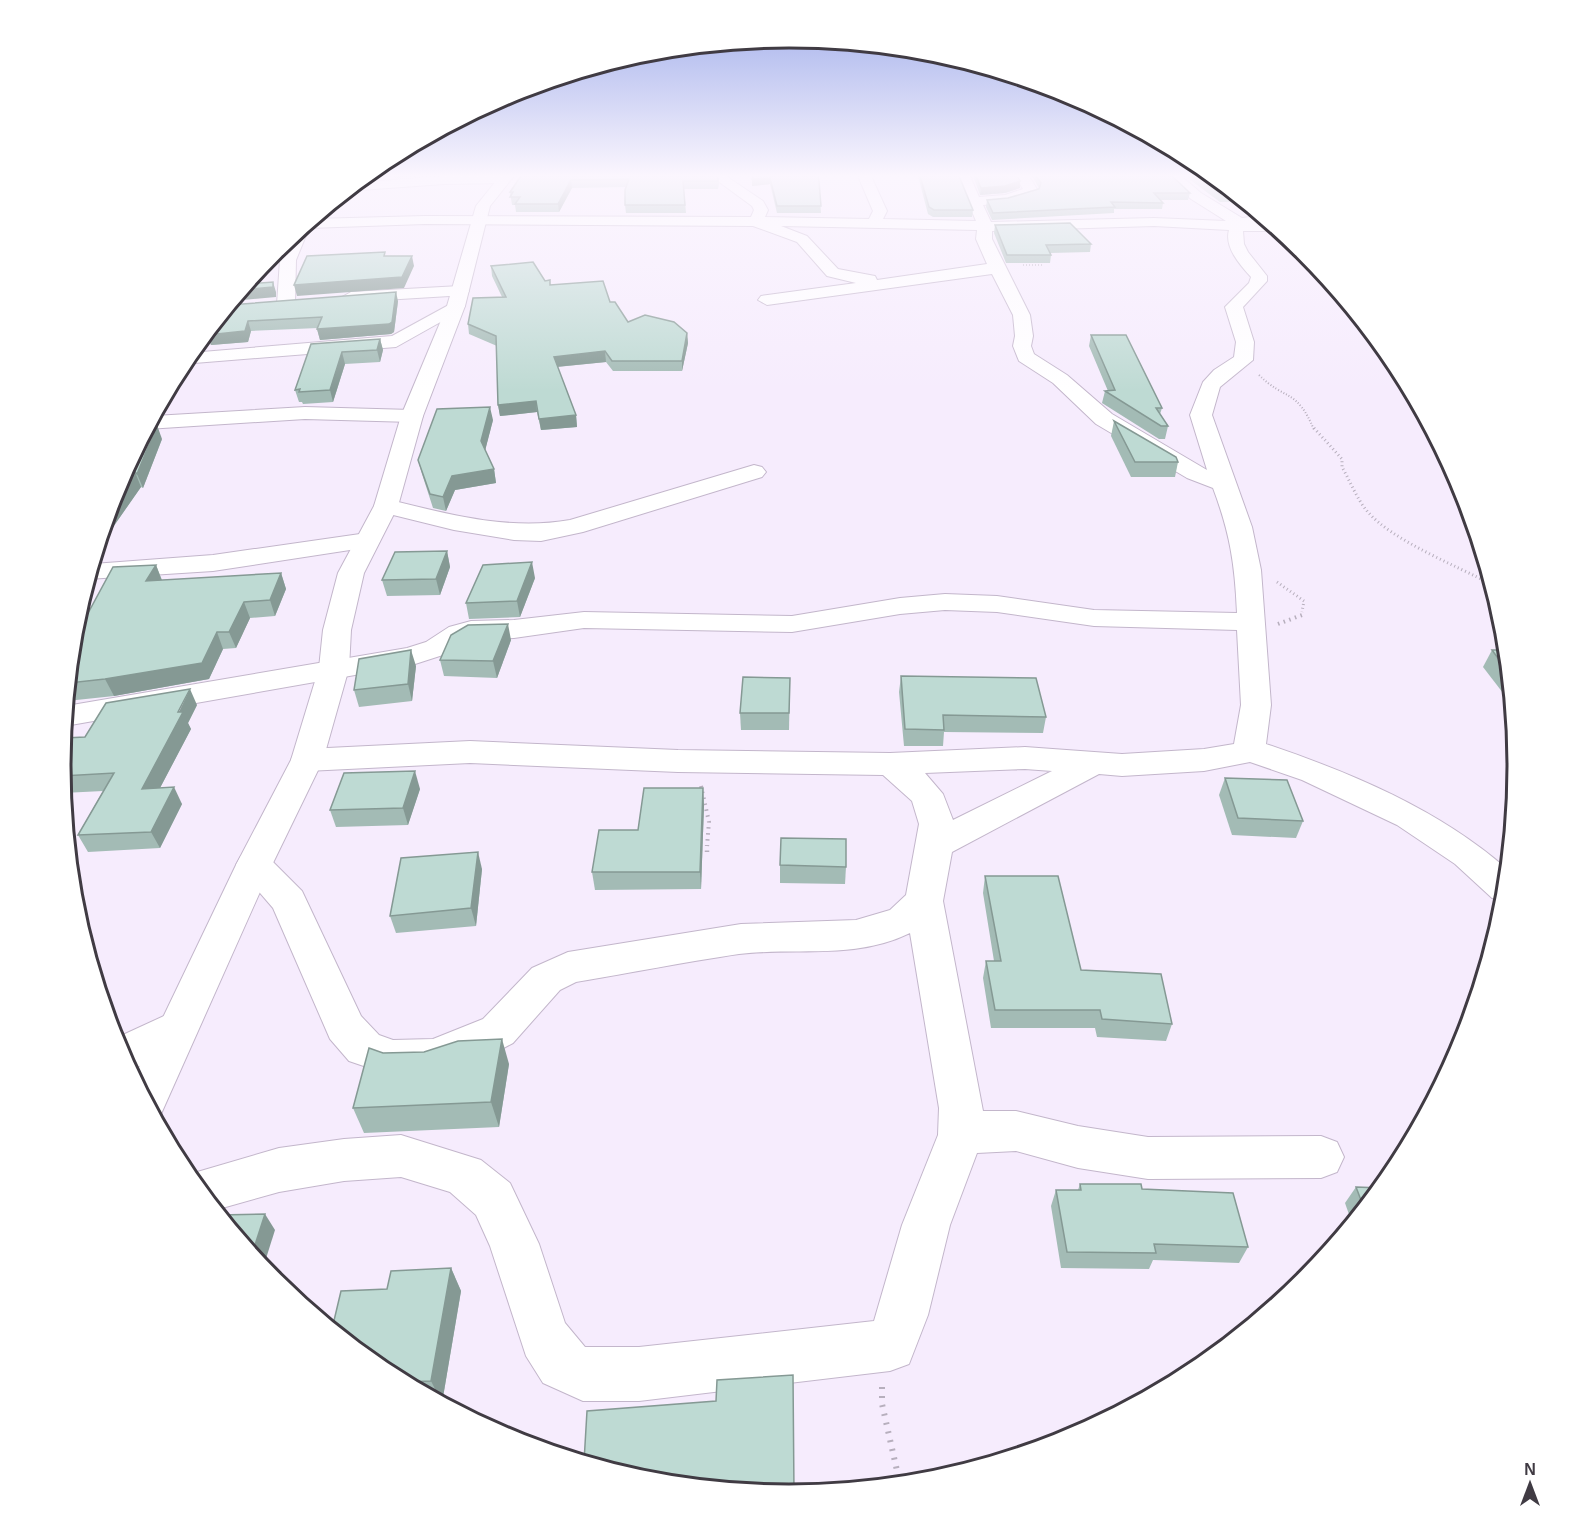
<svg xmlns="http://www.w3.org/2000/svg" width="1578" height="1532" viewBox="0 0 1578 1532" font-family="Arial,sans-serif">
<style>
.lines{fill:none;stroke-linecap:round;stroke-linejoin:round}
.minor-casing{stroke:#c3b6cb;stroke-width:2}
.tertiary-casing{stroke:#c3b6cb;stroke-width:2}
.path-far5{stroke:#b7afbd;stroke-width:1.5;stroke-dasharray:1 2;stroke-linecap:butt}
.path-far4{stroke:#b7afbd;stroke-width:2;stroke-dasharray:1 2;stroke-linecap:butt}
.path-far3{stroke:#b7afbd;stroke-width:3;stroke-dasharray:1 3;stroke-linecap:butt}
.path-far2{stroke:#b7afbd;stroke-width:4;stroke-dasharray:1.5 4.5;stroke-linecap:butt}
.path-far1{stroke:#b7afbd;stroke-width:4.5;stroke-dasharray:1.5 5;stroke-linecap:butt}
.path{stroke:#b7afbd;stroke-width:6;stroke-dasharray:2 7;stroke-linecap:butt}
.minor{fill:#fff;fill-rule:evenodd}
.tertiary{fill:#fff;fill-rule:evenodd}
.wall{fill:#a3bbb5}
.shaded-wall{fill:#859994}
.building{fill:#bedad3;stroke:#859994;stroke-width:1.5}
.rim{fill:none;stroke:#403b43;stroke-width:3}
</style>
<rect width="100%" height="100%" fill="#f6ecfd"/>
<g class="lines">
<g class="minor-casing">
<g id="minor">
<polygon points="442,176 510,176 512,179 505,183 444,184 347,191 356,183"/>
<path d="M711,176H726L763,201L768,210L765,217L869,219L873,211L858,176H871L887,211L883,219L976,221L957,176H970L979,197L1005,195L1023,189L1019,182L1001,176H1029L1038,191L1036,194L1007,203L983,205L991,222L1154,218L1226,221L1191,199L1167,176H1181L1201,193L1242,218L1259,216L1261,219L1258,223H1270L1280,231H1243L1244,244L1248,252L1267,276V281L1243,307L1254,342L1253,360L1220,387L1212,415L1252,527L1261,570L1271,705L1266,744C1352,773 1438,809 1507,869L1504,901L1492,898L1455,864L1397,825L1302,780L1250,762L1204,771L1122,776L1099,774L952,852L943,901L983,1111H1016L1078,1126L1148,1137L1321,1136L1337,1142L1344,1157L1337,1172L1321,1178L1148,1179L1078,1168L1016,1151L977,1153L950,1225L928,1315L909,1364L890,1371L639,1401H583L543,1383L526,1356L490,1246L476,1215L450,1192L401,1177L344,1181L279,1192L215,1210L187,1175L279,1148L344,1139L401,1135L481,1160L510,1183L539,1244L565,1323L585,1347H639L874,1321L902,1225L938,1135L939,1108L910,933C855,960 797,947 739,954C684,962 630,973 576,982L560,990L513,1043L487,1057L433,1075L393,1076L349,1061L330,1039L273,908L236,865L241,856L254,852L267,856L302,891L361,1016L379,1035L393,1040L433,1039L483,1019L532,968L568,952L741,924L856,920L890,910L906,895L919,824L912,801L883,775L678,772L470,763L307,771L295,768L291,760L295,752L307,749L470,741L678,750L890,753L1025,747L1122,754L1204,749L1234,744L1241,705L1237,630L1094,626L997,612L945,610L900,614L792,632L584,628L514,638L471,639L446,654L412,665L65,726L66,706L407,648L426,642L449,627L471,621L514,620L584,612L792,616L900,598L945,594L997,596L1094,610L1237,613C1235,565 1230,533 1213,488L1187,478L1096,424L1053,383L1019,361L1013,346L1015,336L1013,315L992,274L767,305L758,300L761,296L856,283L827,276L797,242L753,226L425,224L309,228L296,260L295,304L286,309L277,304L280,260L290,237L312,219L425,216L751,217L754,210L752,206ZM781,226L977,230L976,239L987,264L877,280L875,276L838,269L807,236ZM1154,226L1229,230C1224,247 1240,265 1251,277L1249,283L1225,307L1236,342L1234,357L1214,370L1203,382L1190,415L1207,470L1112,414L1067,375L1034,354L1031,346L1033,336L1030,315L992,239V231ZM1025,769L1052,771L953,820L943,794L925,773Z"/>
<polygon points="460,286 469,291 466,295 351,302 342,297 351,292"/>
<polygon points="456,301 462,302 465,306 462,310 396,347 182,364 190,353 392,336"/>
<polygon points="305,407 412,410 420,411 423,416 420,421 412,422 305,419 147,429 154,416"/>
<path d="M754,465L762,467L766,472L762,477L583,532L541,541L514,540L454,530L377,511L374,506L377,501L386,499C447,514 508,531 570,520Z"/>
<polygon points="367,533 376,536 380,541 376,546 213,571 88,579 93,564 213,555"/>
<polygon points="177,1010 192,1015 198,1027 192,1039 130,1071 114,1039"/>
</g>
</g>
<g class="tertiary-casing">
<polygon id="tertiary" points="500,176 514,176 490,206 465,306 423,416 398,506 364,573 351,630 349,668 323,760 272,865 161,1114 154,1116 134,1078 236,865 291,760 319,668 323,630 338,573 374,506 401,416 447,306 476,206"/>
</g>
<polyline class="path-far5" points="1023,265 1044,265"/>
<path class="path-far4" d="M1259,375C1285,401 1297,388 1314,430"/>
<g class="path-far3">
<path d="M1314,428L1342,459V467C1350,481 1357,499 1367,511C1391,540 1457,566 1491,584"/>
<polyline points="1277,582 1304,601 1302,612"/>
</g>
<g class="path-far2">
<polyline points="1278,624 1302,615 1303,611"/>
<polyline points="701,786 709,822 707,846"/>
</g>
<polyline class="path-far1" points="707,852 707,845"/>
<polyline class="path" points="882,1387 882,1404 900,1484"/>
<use href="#minor" class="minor"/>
<use href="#tertiary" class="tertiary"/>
</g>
<g class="wall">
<polygon points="521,176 718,176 719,184 718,189 684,189 686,213 626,213 625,205 626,187 572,188 559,212 516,212 515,205 512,205 510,192"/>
<polygon points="753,176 819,181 821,213 777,213 770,184 752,186"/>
<polygon points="918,176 959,176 973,210 972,217 933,217 928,214"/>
<polygon points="973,176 1015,176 1020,181 1020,188 1005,193 980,195"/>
<polygon points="1032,176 1172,176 1190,193 1188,200 1160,200 1163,203 1162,209 1114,209 1114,213 992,220 986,207 987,200 1008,198 1039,188"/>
<polygon points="1185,176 1213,176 1245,202 1220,202"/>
<polygon points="995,225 1091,244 1090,252 1050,253 1051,255 1050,263 1006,263 994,233"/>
<polygon points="491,266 545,281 550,285 610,302 628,322 687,333 688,343 682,371 613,371 606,362 557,367 576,415 577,427 541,430 537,412 500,416 498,405 497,346 469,334 468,324 502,297 492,276"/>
<polygon points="398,301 394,332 391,334 320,340 317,329 318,328 251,331 248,342 211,345 207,335 229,305"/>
<polygon points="1091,335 1162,408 1160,414 1168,426 1165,439 1159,439 1102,403 1105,391 1108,391 1089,346"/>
<polygon points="380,339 383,350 380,362 345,364 333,402 303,404 302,402 299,402 295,390 311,344"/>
<polygon points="493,420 485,450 494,469 496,483 455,490 446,511 433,508 422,474 418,460"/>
<polygon points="1114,421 1178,462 1175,477 1131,477 1111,436"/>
<polygon points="162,439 143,488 141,487 104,540 100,540 116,487"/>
<polygon points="447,551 450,567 440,595 387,596 382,580"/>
<polygon points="156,565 162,580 281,573 286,589 275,616 250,618 236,648 223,649 209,679 114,696 67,701 73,641"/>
<polygon points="535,578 520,617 469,619 466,603"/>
<polygon points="511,640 497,678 444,676 440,660"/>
<polygon points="1492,650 1506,650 1510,693 1503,693 1483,667"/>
<polygon points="416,666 412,701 359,707 354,690"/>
<polygon points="901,676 1046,717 1043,733 944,732 943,746 904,746 899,692"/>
<polygon points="790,678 789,730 741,730 740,713"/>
<polygon points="197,705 188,723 191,729 160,788 182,804 160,848 88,852 78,835 103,791 63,793 61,766"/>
<polygon points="1225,778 1303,821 1296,838 1232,835 1219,795"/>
<polygon points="703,788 704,806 701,889 595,890 592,872 638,830"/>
<polygon points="420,789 408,825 336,827 330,810"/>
<polygon points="780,865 846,867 845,884 780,883"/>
<polygon points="482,869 476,926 396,933 390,916"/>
<polygon points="985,876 1081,970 1172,1024 1166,1041 1097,1037 1095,1028 991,1028 983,978 986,961 994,961 983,893"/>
<polygon points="383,1053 509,1064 499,1127 364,1133 353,1108"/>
<polygon points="1442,1076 1445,1076 1433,1099 1430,1093"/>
<polygon points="1080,1184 1142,1189 1248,1247 1239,1263 1153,1260 1149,1269 1061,1268 1051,1206 1056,1190 1078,1190"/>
<polygon points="1356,1187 1381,1188 1352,1223 1345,1203"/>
<polygon points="451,1268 461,1291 442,1403 384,1372 387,1289"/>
</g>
<g class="shaded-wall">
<polygon points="394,176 415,176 395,178"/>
<polygon points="770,178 770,184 752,186 752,179"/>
<polygon points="571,180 572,188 559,212 558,204"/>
<polygon points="1020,181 1020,188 1005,193 980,195 981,188"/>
<polygon points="412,256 414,266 404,288 297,296 294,285"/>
<polygon points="273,282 276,292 276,297 232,301 241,290"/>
<polygon points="396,292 398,301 394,332 391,334 320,340 317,329"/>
<polygon points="248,321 251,331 248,342 211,345 207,335"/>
<polygon points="687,333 688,343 682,371 682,361"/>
<polygon points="380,339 383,350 380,362 377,350"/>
<polygon points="605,351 606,362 555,367 554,357"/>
<polygon points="342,352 345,364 333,402 330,390"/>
<polygon points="536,401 537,412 500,416 498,405"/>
<polygon points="490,407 493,420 484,455 481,441"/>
<polygon points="576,415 577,427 541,430 539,419"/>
<polygon points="157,425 162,439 143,488 137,474"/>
<polygon points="494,469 496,483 455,490 446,511 443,497 452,476"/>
<polygon points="135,472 141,487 104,540 102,534 110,507"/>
<polygon points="447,551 450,567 440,595 436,579"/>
<polygon points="532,562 535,578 520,617 517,601"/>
<polygon points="156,565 162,581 146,581"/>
<polygon points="281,573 286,589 275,616 270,600"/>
<polygon points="244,602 250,618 236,648 229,632"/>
<polygon points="508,624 511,640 497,678 493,661"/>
<polygon points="217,632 223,649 209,679 114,696 105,679"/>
<polygon points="411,650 416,666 412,701 408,684"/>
<polygon points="190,689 197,705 188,723 191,729 151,805 142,789"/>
<polygon points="415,771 420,789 408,825 403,808"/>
<polygon points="174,787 182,804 160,848 151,832"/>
<polygon points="703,788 704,806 701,889 700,872"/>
<polygon points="478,852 482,869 476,926 471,908"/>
<polygon points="502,1039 509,1064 499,1127 491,1102"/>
<polygon points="265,1214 275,1230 263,1268 252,1254"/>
<polygon points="451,1268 461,1291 442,1403 431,1381"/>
</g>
<g class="building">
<polygon points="521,176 718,176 718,181 683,181 685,205 625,205 625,190 629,179 571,180 558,204 515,204 520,197 510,197 513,192 510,192"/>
<polygon points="753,176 818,176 819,181 821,206 777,206 770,178 752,179"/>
<polygon points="920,176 959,176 973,210 934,210 929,207"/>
<polygon points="976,176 1015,176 1018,177 1020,181 1005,186 981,188"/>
<polygon points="1036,176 1172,176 1190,193 1154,193 1163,203 1111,202 1115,207 993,213 987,200 1008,198 1039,189 1041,183"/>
<polygon points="1195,176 1213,176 1236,195 1222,195"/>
<polygon points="1070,223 1091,244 1046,245 1051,255 1007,255 995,225"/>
<polygon points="385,252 384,256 412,256 402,277 294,285 307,256"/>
<polygon points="533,262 545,281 550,280 550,285 603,281 610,302 615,302 628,322 645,315 674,322 687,333 682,361 612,361 605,351 554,357 576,415 539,419 536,401 498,405 496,336 468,324 473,298 506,297 491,266"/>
<polygon points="273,282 273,287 241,290 246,284"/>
<polygon points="396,292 392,322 389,324 317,329 322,317 248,321 245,331 207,335 209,330 229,305"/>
<polygon points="1091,335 1126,335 1162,408 1156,408 1168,426 1161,426 1105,391 1115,390"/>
<polygon points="380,339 377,350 342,352 330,390 299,392 300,389 295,390 311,344"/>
<polygon points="490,407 481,441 494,469 452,476 443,497 430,494 418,460 437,409"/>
<polygon points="1114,421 1176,457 1178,462 1135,462"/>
<polygon points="157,425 137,474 135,472 110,507 116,487 149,426"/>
<polygon points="447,551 436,579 382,580 395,552"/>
<polygon points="532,562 517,601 466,603 483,565"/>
<polygon points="156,565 146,581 281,573 270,600 244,602 229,632 217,632 202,663 105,679 69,683 73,641 113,567"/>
<polygon points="508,624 493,661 440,660 451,635 468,625"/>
<polygon points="411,650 408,684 354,690 359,659"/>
<polygon points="1492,650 1506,650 1508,672"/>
<polygon points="901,676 1036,678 1046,717 943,715 944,730 905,729"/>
<polygon points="743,677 790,678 789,713 740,713"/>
<polygon points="190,689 178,712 183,712 142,789 174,787 151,832 78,835 114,773 62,776 61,766 63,740 64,738 85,737 106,703"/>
<polygon points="415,771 403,808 330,810 344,773"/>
<polygon points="1225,778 1287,780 1303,821 1238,818"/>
<polygon points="644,788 703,788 700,872 592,872 599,830 638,830"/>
<polygon points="781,838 846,839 846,867 780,865"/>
<polygon points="478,852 471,908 390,916 401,858"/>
<polygon points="985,876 1058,876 1081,970 1161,974 1172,1024 1102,1019 1100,1010 995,1010 986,961 1001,961"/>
<polygon points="502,1039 491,1102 353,1108 369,1048 383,1053 424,1052 458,1041"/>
<polygon points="1080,1184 1141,1184 1142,1189 1233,1193 1248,1247 1154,1244 1156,1253 1067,1252 1056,1190 1081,1190"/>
<polygon points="1356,1187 1381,1188 1364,1208"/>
<polygon points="265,1214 252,1254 220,1215"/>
<polygon points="451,1268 431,1381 404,1382 384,1372 332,1329 341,1291 387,1289 391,1271"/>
<polygon points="793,1375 794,1494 789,1494 647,1480 584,1462 587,1411 716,1401 717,1380"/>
</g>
<linearGradient id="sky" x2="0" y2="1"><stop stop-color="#9fadea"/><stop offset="0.45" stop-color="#fbf6fe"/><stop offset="1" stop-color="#fbf6fe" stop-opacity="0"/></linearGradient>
<rect width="1578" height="391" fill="url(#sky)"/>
<path d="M0 0H1578V1532H0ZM71 766a718 718 0 1 1 1436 0a718 718 0 1 1-1436 0Z" fill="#fff" fill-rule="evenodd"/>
<path class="rim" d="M71 766a718 718 0 1 1 1436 0a718 718 0 1 1-1436 0Z"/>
<g transform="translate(1530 1484)" stroke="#ffffff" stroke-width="4.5" paint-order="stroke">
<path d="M0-4.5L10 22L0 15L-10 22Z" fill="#403b43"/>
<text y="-9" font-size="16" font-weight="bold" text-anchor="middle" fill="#403b43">N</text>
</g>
</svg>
